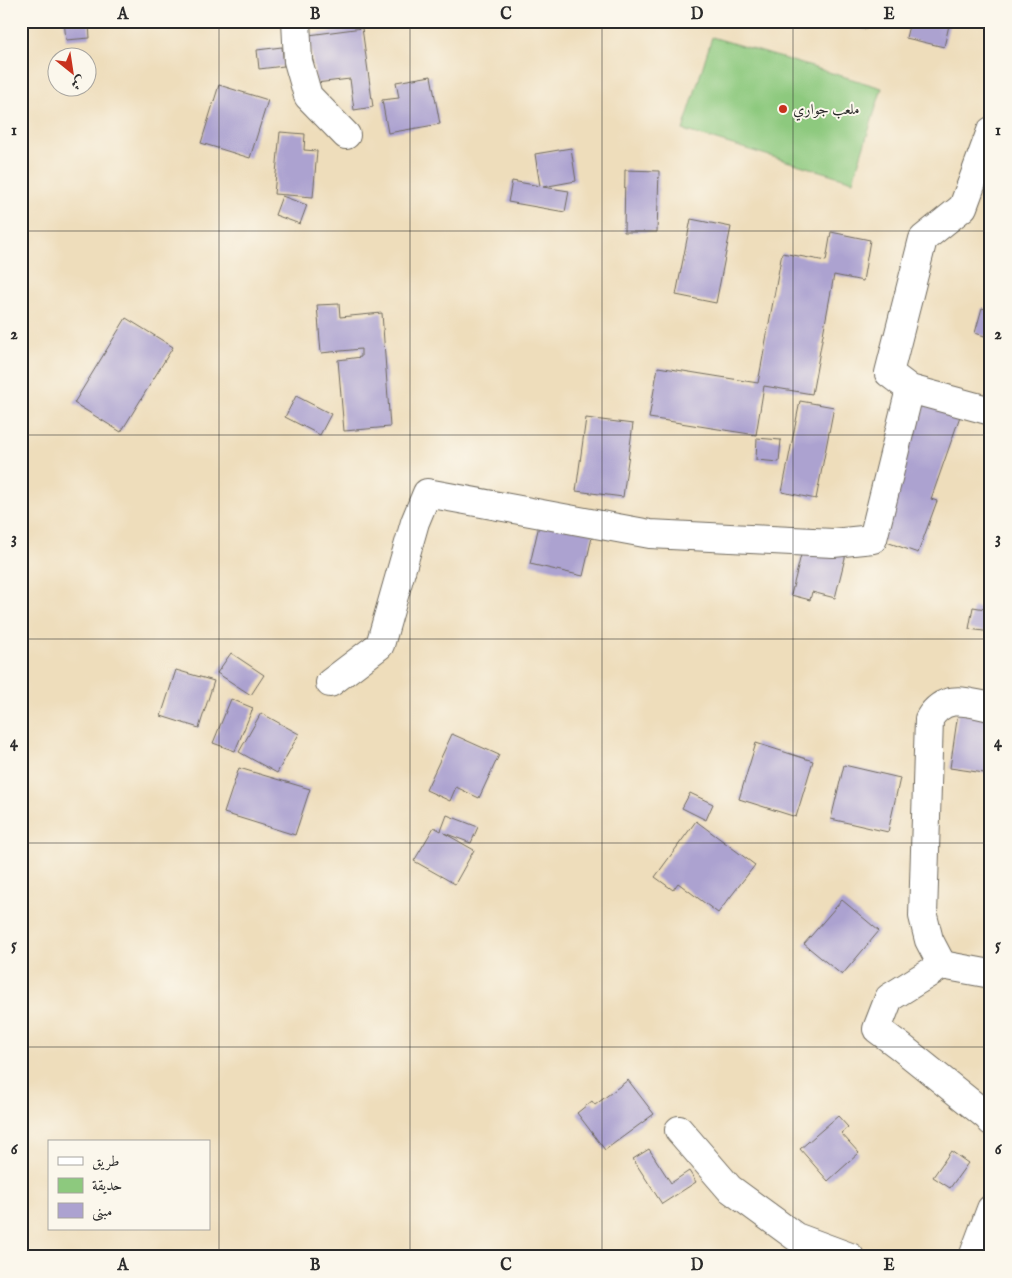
<svg xmlns="http://www.w3.org/2000/svg" width="1012" height="1278" viewBox="0 0 1012 1278" font-family="'IM FELL English',Amiri,serif">
<style>
.green{fill:#8dc97e;stroke:#5c7a54}
.building{fill:#aca2d0}
.lines{fill:none;stroke-linecap:round;stroke-linejoin:round}
.minor-casing{stroke:#6f695d;stroke-width:30}
.minor{stroke:#fff;stroke-width:28}
.grid{fill:none;stroke:#2b2b2b;stroke-width:1;stroke-opacity:0.55}
.poi-dot{fill:#c8321e;stroke:#fbf7ec;stroke-width:2}
.labels{text-anchor:middle;stroke-width:4;stroke-linejoin:round;paint-order:stroke}
.poi-label{font-size:15px;fill:#2b2b2b;stroke:#fbf7ec;text-anchor:start}
.neatline{fill:none;stroke:#2b2b2b;stroke-width:2}
.grid-label{font-size:16px;text-anchor:middle;font-weight:bold;fill:#2b2b2b}
</style>
<rect width="100%" height="100%" fill="#fbf7ec"/>
<filter id="ink" filterUnits="userSpaceOnUse"><feTurbulence type="fractalNoise" baseFrequency=".02" numOctaves="2"/><feDisplacementMap in="SourceGraphic" scale="10" xChannelSelector="R" yChannelSelector="G"/><feConvolveMatrix kernelMatrix="1 2 1 2 8 2 1 2 1" color-interpolation-filters="sRGB"/></filter>
<filter id="wash" filterUnits="userSpaceOnUse"><feTurbulence type="fractalNoise" baseFrequency=".0096" numOctaves="4" result="noise"/><feDisplacementMap in="SourceGraphic" scale="20" xChannelSelector="R" yChannelSelector="G"/><feGaussianBlur stdDeviation="1.12" result="paint"/><feColorMatrix in="noise" values="0 0 0 0 0 0 0 0 0 0 0 0 0 0 0 0 0 1.4 0 .05"/><feComposite in="paint" operator="in"/></filter>
<g filter="url(#wash)">
<rect width="100%" height="100%" fill="#edb"/>
<polygon class="green" points="712,37 882,88 853,181 683,130"/>
<g id="blocks">
<g class="building">
<polygon points="64,21 111,21 111,23 89,24 90,38 66,40"/>
<polygon points="848,21 870,21 865,30"/>
<polygon points="910,21 950,21 944,47 906,38"/>
<polygon points="362,28 373,107 354,110 350,79 316,83 309,35"/>
<polygon points="282,47 284,66 259,69 257,50"/>
<polygon points="431,76 440,124 388,133 382,100 399,98 396,82"/>
<polygon points="219,85 268,100 250,158 201,143"/>
<polygon points="280,132 305,134 304,150 317,151 313,197 274,194"/>
<polygon points="571,148 576,181 543,187 569,191 565,212 508,202 512,181 540,186 535,154"/>
<polygon points="625,170 659,171 657,232 624,232"/>
<polygon points="282,196 307,205 300,224 275,215"/>
<polygon points="691,219 731,227 716,303 676,295"/>
<polygon points="831,232 870,240 863,281 834,275 812,394 764,386 756,435 649,418 658,367 758,383 782,253 826,261"/>
<polygon points="339,304 340,317 382,313 390,427 344,431 338,360 361,357 361,349 321,353 317,305"/>
<polygon points="982,308 991,311 991,338 975,333"/>
<polygon points="126,318 173,347 121,432 74,403"/>
<polygon points="926,388 965,402 931,499 937,501 918,553 872,537"/>
<polygon points="296,396 331,414 320,435 285,417"/>
<polygon points="800,401 834,407 816,499 782,492"/>
<polygon points="586,418 633,424 623,497 576,491"/>
<polygon points="757,438 781,440 779,462 756,460"/>
<polygon points="540,521 593,533 583,576 530,564"/>
<polygon points="808,527 850,538 835,598 812,592 810,600 791,595"/>
<polygon points="973,607 991,610 991,632 969,629"/>
<polygon points="231,653 264,675 251,695 217,673"/>
<polygon points="176,670 214,681 199,728 161,716"/>
<polygon points="231,699 253,708 235,751 213,743"/>
<polygon points="261,713 299,734 277,773 239,752"/>
<polygon points="958,713 991,718 991,774 950,768"/>
<polygon points="452,734 499,755 479,798 456,787 450,801 426,790"/>
<polygon points="756,743 813,761 796,817 739,799"/>
<polygon points="844,765 900,778 888,832 831,819"/>
<polygon points="239,768 310,789 295,835 224,813"/>
<polygon points="690,793 713,804 706,820 682,808"/>
<polygon points="447,815 478,827 471,843 444,833 474,850 455,884 414,861 434,827 441,831"/>
<polygon points="696,821 755,865 718,913 678,883 673,890 655,877"/>
<polygon points="842,900 879,931 842,975 804,944"/>
<polygon points="628,1080 654,1114 605,1150 577,1113 592,1101 595,1105"/>
<polygon points="838,1116 848,1127 841,1133 859,1153 828,1181 800,1149"/>
<polygon points="649,1149 671,1183 689,1171 696,1182 662,1204 633,1159"/>
<polygon points="951,1151 968,1163 950,1188 933,1177"/>
</g>
</g>
</g>
<g filter="url(#ink)">
<use href="#blocks" fill-opacity="0" stroke="#6f695d" stroke-width="1"/>
<g class="lines">
<g class="minor-casing">
<g id="minor">
<polyline points="296,21 298,61 308,96 346,135"/>
<polyline points="991,131 963,207 923,239 889,373 910,389 991,411"/>
<polyline points="330,683 380,645 415,522 427,493 650,534 833,543 873,539 910,389"/>
<path d="M942,965L929,940L923,916L929,719C945,693 966,702 991,707"/>
<polyline points="991,974 942,965 889,998 877,1029 901,1047 988,1117 991,1121"/>
<polyline points="679,1130 729,1188 796,1237 850,1257"/>
<polyline points="973,1257 991,1209"/>
</g>
</g>
<use href="#minor" class="minor"/>
</g>
</g>
<path class="grid" d="M219,21V1257M410,21V1257M602,21V1257M793,21V1257M21,231H991M21,435H991M21,639H991M21,843H991M21,1047H991"/>
<circle class="poi-dot" cx="783" cy="109" r="5"/>
<g class="labels">
<g class="poi-label">
<text x="793" y="114">ملعب جواري</text>
</g>
</g>
<rect width="1012" height="1278" fill="none" stroke="#fbf7ec" stroke-width="55"/>
<rect x="48" y="1140" width="162" height="90" fill="#fbf7ec" stroke="#a8a59f"/>
<rect x="58" y="1157" width="25" height="8" fill="#ffffff" stroke="#a8a59f"/>
<text x="92" y="1166" font-size="15" fill="#2b2b2b">طريق</text>
<rect x="58" y="1178" width="25" height="15" fill="#8dc97e" stroke="#a8a59f"/>
<text x="92" y="1190" font-size="15" fill="#2b2b2b">حديقة</text>
<rect x="58" y="1203" width="25" height="15" fill="#aca2d0" stroke="#a8a59f"/>
<text x="92" y="1216" font-size="15" fill="#2b2b2b">مبنى</text>
<g transform="translate(72 72) rotate(150)"><circle r="24" fill="#fbf7ec" stroke="#a8a59f"/>
<path d="M0-4L9 19L0 12L-9 19Z" fill="#c8321e"/>
<text y="-8" font-size="14" font-weight="bold" text-anchor="middle" fill="#2b2b2b">ش</text>
</g>
<rect x="28" y="28" width="956" height="1222" class="neatline"/>
<g class="grid-label">
<text x="123" y="19">A</text>
<text x="315" y="19">B</text>
<text x="506" y="19">C</text>
<text x="697" y="19">D</text>
<text x="889" y="19">E</text>
<text x="14" y="135">1</text>
<text x="998" y="135">1</text>
<text x="14" y="339">2</text>
<text x="998" y="339">2</text>
<text x="14" y="543">3</text>
<text x="998" y="543">3</text>
<text x="14" y="747">4</text>
<text x="998" y="747">4</text>
<text x="14" y="950">5</text>
<text x="998" y="950">5</text>
<text x="14" y="1154">6</text>
<text x="998" y="1154">6</text>
<text x="123" y="1270">A</text>
<text x="315" y="1270">B</text>
<text x="506" y="1270">C</text>
<text x="697" y="1270">D</text>
<text x="889" y="1270">E</text>
</g>
</svg>
